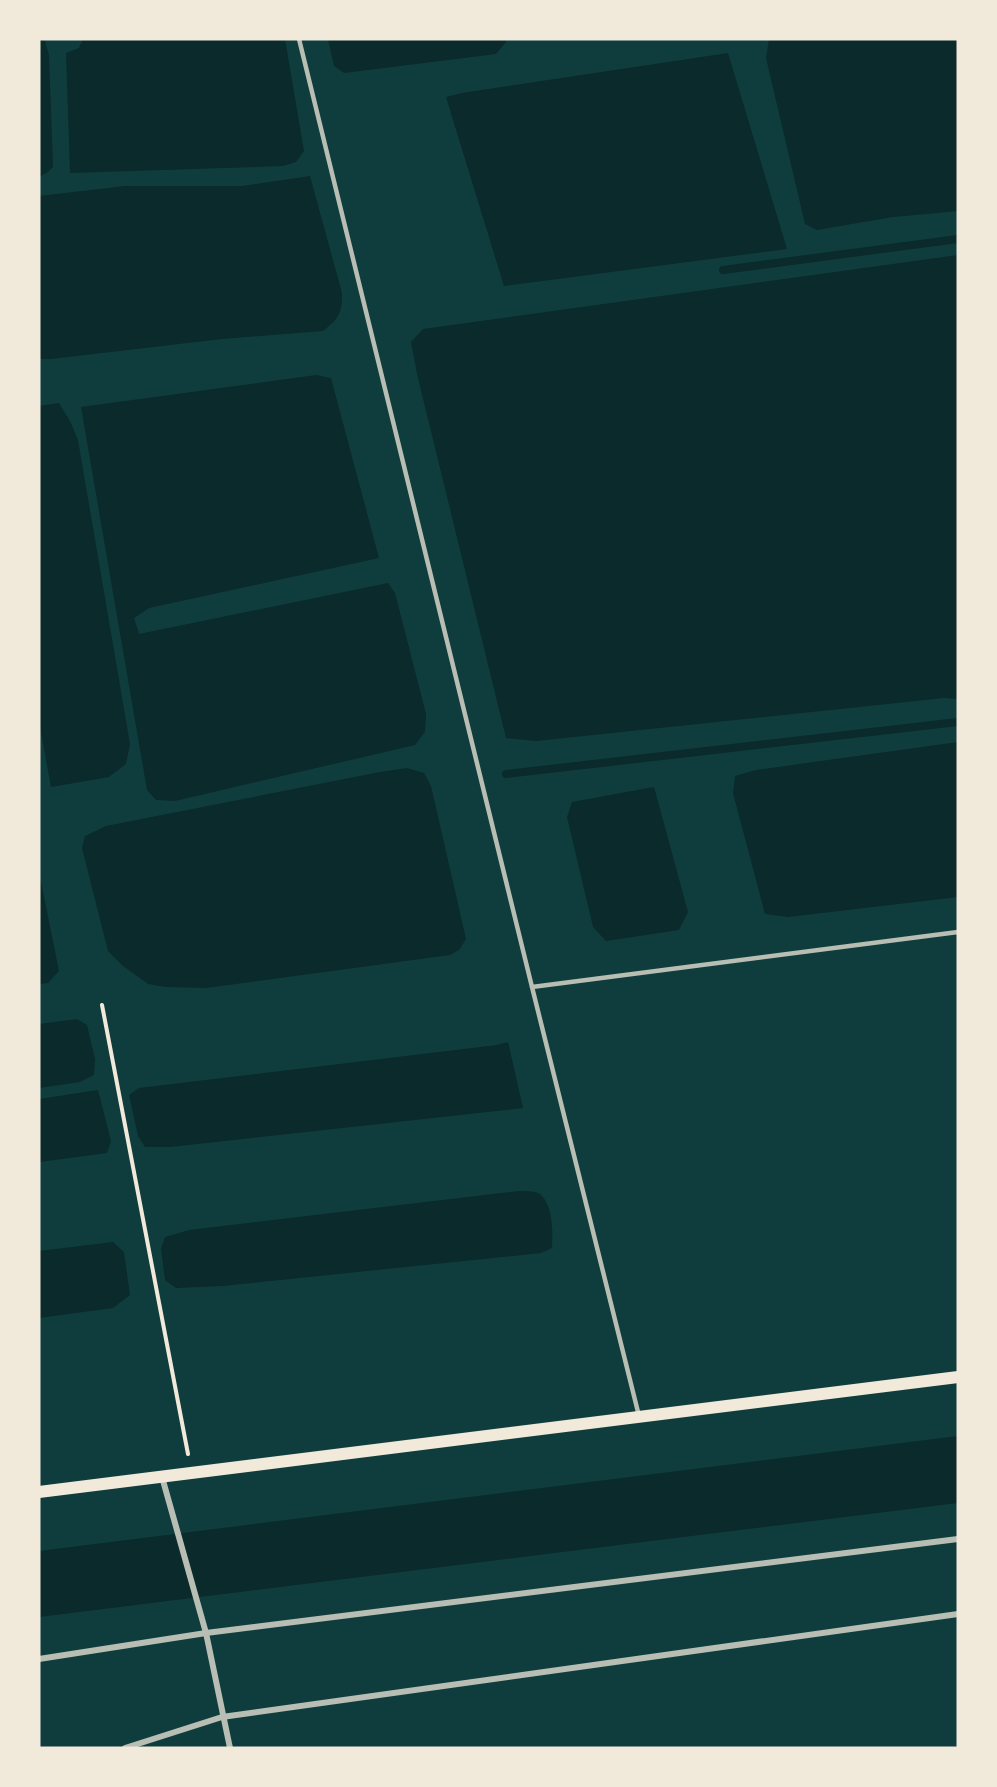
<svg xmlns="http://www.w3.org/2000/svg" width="997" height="1787" viewBox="0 0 997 1787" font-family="Rubik,sans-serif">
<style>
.water{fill:#0a2a2b}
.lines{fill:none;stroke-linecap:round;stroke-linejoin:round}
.stream{stroke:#0a2a2b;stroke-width:8}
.path{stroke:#f1e9da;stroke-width:4}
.service{stroke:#b8beb3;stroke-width:4.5}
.minor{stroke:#b8beb3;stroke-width:6}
.secondary{stroke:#f1e9da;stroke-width:12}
</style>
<rect width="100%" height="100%" fill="#0f3d3e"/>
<g class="water">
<polygon points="39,39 45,41 49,55 53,167 48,172 39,177"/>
<polygon points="83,39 285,39 304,151 296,162 283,166 70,173 66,53 79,48"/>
<polygon points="328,39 506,39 506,42 496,54 344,73 334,66"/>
<polygon points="769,39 958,39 958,211 893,217 817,230 805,224 766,58"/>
<polygon points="728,53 787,249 504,286 446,97 462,93"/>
<path d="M310,176L342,293C342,314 339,318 323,331L222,339L51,359H39V196L125,186H242Z"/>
<polygon points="958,255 958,699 944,698 536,741 506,738 417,374 411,342 423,329"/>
<polygon points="316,375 331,378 379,558 149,608 134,618 139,634 388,583 395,593 426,714 425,732 415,745 175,801 156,800 147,790 81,407"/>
<polygon points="59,403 70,421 78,440 130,744 126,764 109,777 51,787 39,721 39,406"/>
<polygon points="958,742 958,897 788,917 765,914 733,793 735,776 756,770"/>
<polygon points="407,768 424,773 431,786 466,939 459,950 450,955 206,988 166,987 148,984 123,966 108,951 82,848 85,836 106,826 380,772"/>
<polygon points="654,787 688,912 679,930 606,941 593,927 567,817 572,802"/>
<polygon points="39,872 59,971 48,983 39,984"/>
<polygon points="77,1019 87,1025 95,1059 94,1075 80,1082 39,1088 39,1024"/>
<polygon points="508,1042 523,1108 170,1147 145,1147 138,1136 129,1095 139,1088 497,1045"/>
<polygon points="98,1090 111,1141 107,1153 39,1162 39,1099"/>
<path d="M519,1191C525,1191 533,1191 538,1193C553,1201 553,1234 552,1248L541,1253L222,1286L176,1288L165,1280L161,1249L165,1237L189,1230Z"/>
<polygon points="113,1242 124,1252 130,1295 113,1308 39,1318 39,1251"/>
<polygon points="958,1436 958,1503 39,1617 39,1551"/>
</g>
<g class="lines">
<g class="stream">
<polyline points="723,270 958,239"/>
<polyline points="506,774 958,722"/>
</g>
<polyline class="path" points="102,1005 188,1454"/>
<g class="service">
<polyline points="299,39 532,987 639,1416"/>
<polyline points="532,987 958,932"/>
</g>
<g class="minor">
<polyline points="162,1477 206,1633 230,1748"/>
<polyline points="39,1659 206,1633 958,1539"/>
<polyline points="125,1748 222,1717 958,1614"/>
</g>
<polyline class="secondary" points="39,1492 958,1377"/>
</g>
<rect width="997" height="1787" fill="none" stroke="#f1e9da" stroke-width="81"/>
</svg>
